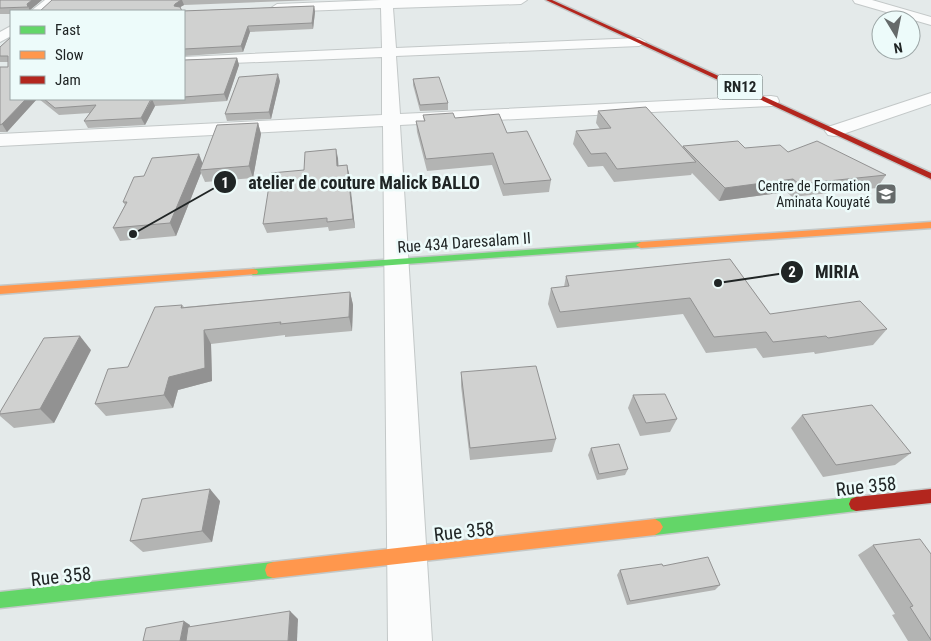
<svg xmlns="http://www.w3.org/2000/svg" width="931" height="641" viewBox="0 0 931 641" font-family="'Roboto Condensed',sans-serif">
<style>
.lines{fill:none;stroke-linecap:round;stroke-linejoin:round}
.street-casing{stroke:#c3c8c8;stroke-width:2}
.fast-casing{stroke:#c3c8c8;stroke-width:3}
.slow-casing{stroke:#c3c8c8;stroke-width:3}
.jam-casing{stroke:#c3c8c8;stroke-width:3}
.street{fill:#fbfcfc;fill-rule:evenodd}
.fast{fill:#63d668;fill-rule:evenodd}
.slow{fill:#ff974d;fill-rule:evenodd}
.jam{fill:#b3261e;fill-rule:evenodd}
.wall{fill:#b3b4b3}
.shaded-wall{fill:#929292}
.building{fill:#d0d1d0;stroke:#929292}
.labels{text-anchor:middle;stroke-width:5;stroke-linejoin:round;paint-order:stroke}
.far-poi-label{font-size:14px;fill:#202525;stroke:#edfbfa;text-anchor:end}
.shield{fill:#edfbfa;stroke:#5e6565;stroke-width:1}
.shield-label{font-size:15px;font-weight:bold;fill:#202525}
.street-label{font-size:16px;fill:#202525;stroke:#edfbfa}
.near-street-label{font-size:19px;fill:#202525;stroke:#edfbfa}
.leader{fill:none;stroke:#202525;stroke-width:2}
.callout-dot{fill:#202525;stroke:#edfbfa;stroke-width:2}
.mark-label{font-size:15px;text-anchor:middle;font-weight:bold;fill:#fff}
.callout-label{font-size:18px;text-anchor:middle;font-weight:bold;fill:#202525;stroke:#edfbfa;stroke-width:5;stroke-linejoin:round;paint-order:stroke}
</style>
<rect width="100%" height="100%" fill="#e4eaea"/>
<g class="lines">
<g class="street-casing">
<g id="street">
<polygon points="45,0 59,0 45,11 31,11"/>
<polygon points="381,0 527,0 521,4 393,8 396,48 639,38 646,42 639,46 396,56 400,114 771,96 777,97 779,101 777,105 771,106 400,125 432,641 388,641 383,126 0,146 0,134 382,115 382,57 184,65 184,57 382,48 381,8 277,12 271,8 277,4"/>
<polygon points="853,0 872,0 931,17 931,25 855,3"/>
<polygon points="11,26 11,36 0,42 0,32"/>
<polygon points="931,93 931,104 840,135 834,136 828,135 825,131 828,127"/>
</g>
</g>
<g class="fast-casing">
<g id="fast">
<polygon points="641,242 646,245 644,247 253,275 248,272 253,269"/>
<polygon points="856,497 861,499 863,504 861,509 856,511 655,535 650,532 647,527 650,522 655,519"/>
<polygon points="273,562 279,564 281,570 279,576 273,578 0,608 0,592"/>
</g>
</g>
<g class="slow-casing">
<g id="slow">
<polygon points="931,222 931,228 641,248 636,245 641,242"/>
<polygon points="253,269 257,270 258,272 257,274 0,294 0,286"/>
<polygon points="655,519 660,522 663,527 660,532 655,535 273,578 267,576 265,570 267,564 273,562"/>
</g>
</g>
<g class="jam-casing">
<g id="jam">
<polygon points="546,0 552,0 931,173 931,179"/>
<polygon points="931,489 931,503 856,511 851,509 849,504 851,499 856,497"/>
</g>
</g>
<use href="#street" class="street"/>
<use href="#fast" class="fast"/>
<use href="#slow" class="slow"/>
<use href="#jam" class="jam"/>
</g>
<g class="wall">
<polygon points="0,0 42,0 30,10 30,11 11,11 11,14 0,14"/>
<polygon points="52,0 316,0 184,5 180,7 182,11 314,6 315,12 313,29 250,32 243,52 184,56 184,11"/>
<polygon points="11,37 11,99 37,99 7,132 0,132 0,67 8,67 8,62 0,62 0,47"/>
<polygon points="237,58 239,65 227,101 155,106 145,125 88,128 84,121 90,113 59,115 39,99 184,99 184,60"/>
<polygon points="413,79 448,103 448,110 420,111 413,85"/>
<polygon points="280,81 271,119 227,121 225,114"/>
<polygon points="598,111 682,147 683,146 745,148 788,152 886,175 877,188 792,197 787,192 719,201 692,173 691,175 614,182 603,166 588,167 573,144 576,131 600,129 596,123"/>
<polygon points="423,115 455,118 507,133 551,180 549,192 503,196 492,165 427,171 417,132 416,121 424,121"/>
<polygon points="258,123 261,134 253,178 205,182 201,173 176,236 120,241 113,228 125,205 123,202 144,176 203,164"/>
<polygon points="338,158 338,166 347,165 355,228 329,231 328,227 267,233 263,224 304,170"/>
<polygon points="730,259 770,314 887,329 873,345 815,354 814,352 763,358 756,348 706,353 683,314 557,328 548,304 551,288 564,287 566,276"/>
<polygon points="350,292 353,305 352,331 285,337 285,335 211,344 212,381 178,390 173,408 106,416 95,404 182,305 184,307"/>
<polygon points="91,350 54,423 14,428 0,416 0,412"/>
<polygon points="461,372 556,439 552,452 470,460 461,386"/>
<polygon points="633,395 677,419 670,432 640,436 628,408"/>
<polygon points="802,415 911,453 895,465 823,477 791,428"/>
<polygon points="591,448 628,469 625,475 597,480 588,455"/>
<polygon points="220,501 212,542 143,552 130,541"/>
<polygon points="873,545 931,554 931,641 908,641 892,615 895,614 858,555"/>
<polygon points="663,566 720,585 715,590 627,605 617,575 620,570"/>
</g>
<g class="shaded-wall">
<polygon points="32,0 42,0 30,10 30,11 27,4"/>
<polygon points="181,0 182,0 184,5 177,9 174,6 175,4"/>
<polygon points="314,6 315,12 313,29 312,23"/>
<polygon points="248,26 250,32 243,52 241,46"/>
<polygon points="237,58 239,65 227,101 224,94"/>
<polygon points="278,74 280,81 271,119 269,112"/>
<polygon points="26,99 37,99 7,132 2,124"/>
<polygon points="152,99 155,106 145,125 141,118"/>
<polygon points="258,123 261,134 253,178 249,166"/>
<polygon points="336,149 338,158 339,175 337,166"/>
<polygon points="199,154 204,167 200,170 201,173 176,236 170,223"/>
<polygon points="347,165 349,173 355,228 353,219"/>
<polygon points="793,179 787,192 719,201 725,188"/>
<polygon points="350,292 353,305 352,331 349,317"/>
<polygon points="204,330 211,344 212,381 178,390 173,408 164,395 169,377"/>
<polygon points="80,336 91,350 54,423 40,409"/>
<polygon points="210,489 220,501 212,542 202,531"/>
<polygon points="290,611 298,619 297,641 288,641"/>
<polygon points="184,621 190,625 187,641 180,641"/>
</g>
<g class="building">
<polygon points="0,0 32,0 27,4 28,7 0,8"/>
<polygon points="52,0 181,0 175,4 174,6 180,7 182,11 314,6 312,23 248,26 241,46 184,49 184,11 40,11"/>
<polygon points="11,37 11,99 26,99 2,124 0,125 0,67 8,67 8,56 0,56 0,47"/>
<polygon points="237,58 224,94 184,97 184,60"/>
<polygon points="278,74 269,112 225,114 239,77"/>
<polygon points="439,77 448,103 420,105 413,79"/>
<polygon points="44,99 151,99 141,118 84,121 96,105 55,108"/>
<polygon points="646,107 696,162 617,169 606,153 591,154 576,131 611,128 598,111"/>
<polygon points="453,113 455,118 499,114 507,133 527,131 551,180 504,184 493,153 426,159 416,121 425,121 423,115"/>
<polygon points="258,123 249,166 200,170 217,125"/>
<polygon points="738,141 745,148 780,145 788,152 817,141 886,175 799,184 793,179 725,188 683,146"/>
<polygon points="336,149 337,166 347,165 353,219 327,222 327,218 263,224 271,173 304,170 305,152"/>
<polygon points="199,154 170,223 113,228 127,202 123,202 134,177 144,176 152,158"/>
<polygon points="730,259 770,314 860,301 887,329 828,338 826,336 773,342 766,332 714,337 690,298 560,312 551,288 569,286 566,276"/>
<polygon points="350,292 349,317 280,324 281,322 204,330 205,368 169,377 164,395 95,404 108,369 128,367 155,307 182,305 181,308"/>
<polygon points="80,336 40,409 0,414 0,412 44,338"/>
<polygon points="536,366 556,439 470,448 461,372"/>
<polygon points="665,394 677,419 646,423 633,395"/>
<polygon points="872,405 911,453 836,465 802,415"/>
<polygon points="619,444 628,469 599,474 591,448"/>
<polygon points="210,489 202,531 130,541 142,499"/>
<polygon points="920,539 931,554 931,640 910,607 913,606 873,545"/>
<polygon points="708,557 720,585 630,601 620,570 662,564 663,566"/>
<polygon points="290,611 288,641 186,641 188,627"/>
<polygon points="184,621 180,641 143,641 146,628"/>
</g>
<defs>
<g id="school-square" transform="scale(1.125)"><rect x="-9" y="-9" width="18" height="18" rx="4" fill="#656a6a" stroke="#edfbfa"/><path d="M0-5L7-2L0 1L-7-2ZM-4 1L0 2.5L4 1V4Q0 6-4 4Z" fill="#fff"/></g>
</defs>
<g fill-rule="evenodd">
<use href="#school-square" x="886" y="194"/>
</g>
<g class="labels">
<g class="far-poi-label">
<text x="870" y="191">Centre de Formation<tspan x="870" dy="16">Aminata Kouyaté</tspan></text>
</g>
<rect class="shield" x="717.5" y="74.5" width="45" height="25" rx="4"/>
<g class="shield-label">
<text x="740" y="92">RN12</text>
</g>
<g class="street-label">
<text transform="translate(464 242) rotate(-4)" y="6">Rue 434 Daresalam II</text>
</g>
<g class="near-street-label">
<text transform="translate(866 486) rotate(-6)" y="7">Rue 358</text>
<text transform="translate(464 531) rotate(-6)" y="7">Rue 358</text>
<text transform="translate(61 576) rotate(-6)" y="7">Rue 358</text>
</g>
</g>
<path class="leader" d="M133 234L225 182M718 283L792 272"/>
<g class="callout-dot">
<circle cx="133" cy="234" r="5"/>
<circle cx="718" cy="283" r="5"/>
<circle cx="225" cy="182" r="12"/>
<circle cx="792" cy="272" r="12"/>
</g>
<g class="mark-label">
<text x="225" y="188">1</text>
<text x="792" y="277">2</text>
</g>
<g class="callout-label">
<text x="364" y="189">atelier de couture Malick BALLO</text>
<text x="837" y="278">MIRIA</text>
</g>
<rect x="10" y="10" width="175" height="90" fill="#edfbfa" stroke="#9ba5a5"/>
<rect x="20" y="26" width="25" height="8" fill="#63d668" stroke="#9ba5a5"/>
<text x="55" y="35" font-size="15" fill="#202525">Fast</text>
<rect x="20" y="51" width="25" height="8" fill="#ff974d" stroke="#9ba5a5"/>
<text x="55" y="60" font-size="15" fill="#202525">Slow</text>
<rect x="20" y="76" width="25" height="8" fill="#b3261e" stroke="#9ba5a5"/>
<text x="55" y="85" font-size="15" fill="#202525">Jam</text>
<g transform="translate(896 35) rotate(170)"><circle r="24" fill="#edfbfa" stroke="#9ba5a5"/>
<path d="M0-4L9 19L0 12L-9 19Z" fill="#656a6a"/>
<text y="-8" font-size="14" font-weight="bold" text-anchor="middle" fill="#202525">N</text>
</g>
</svg>
